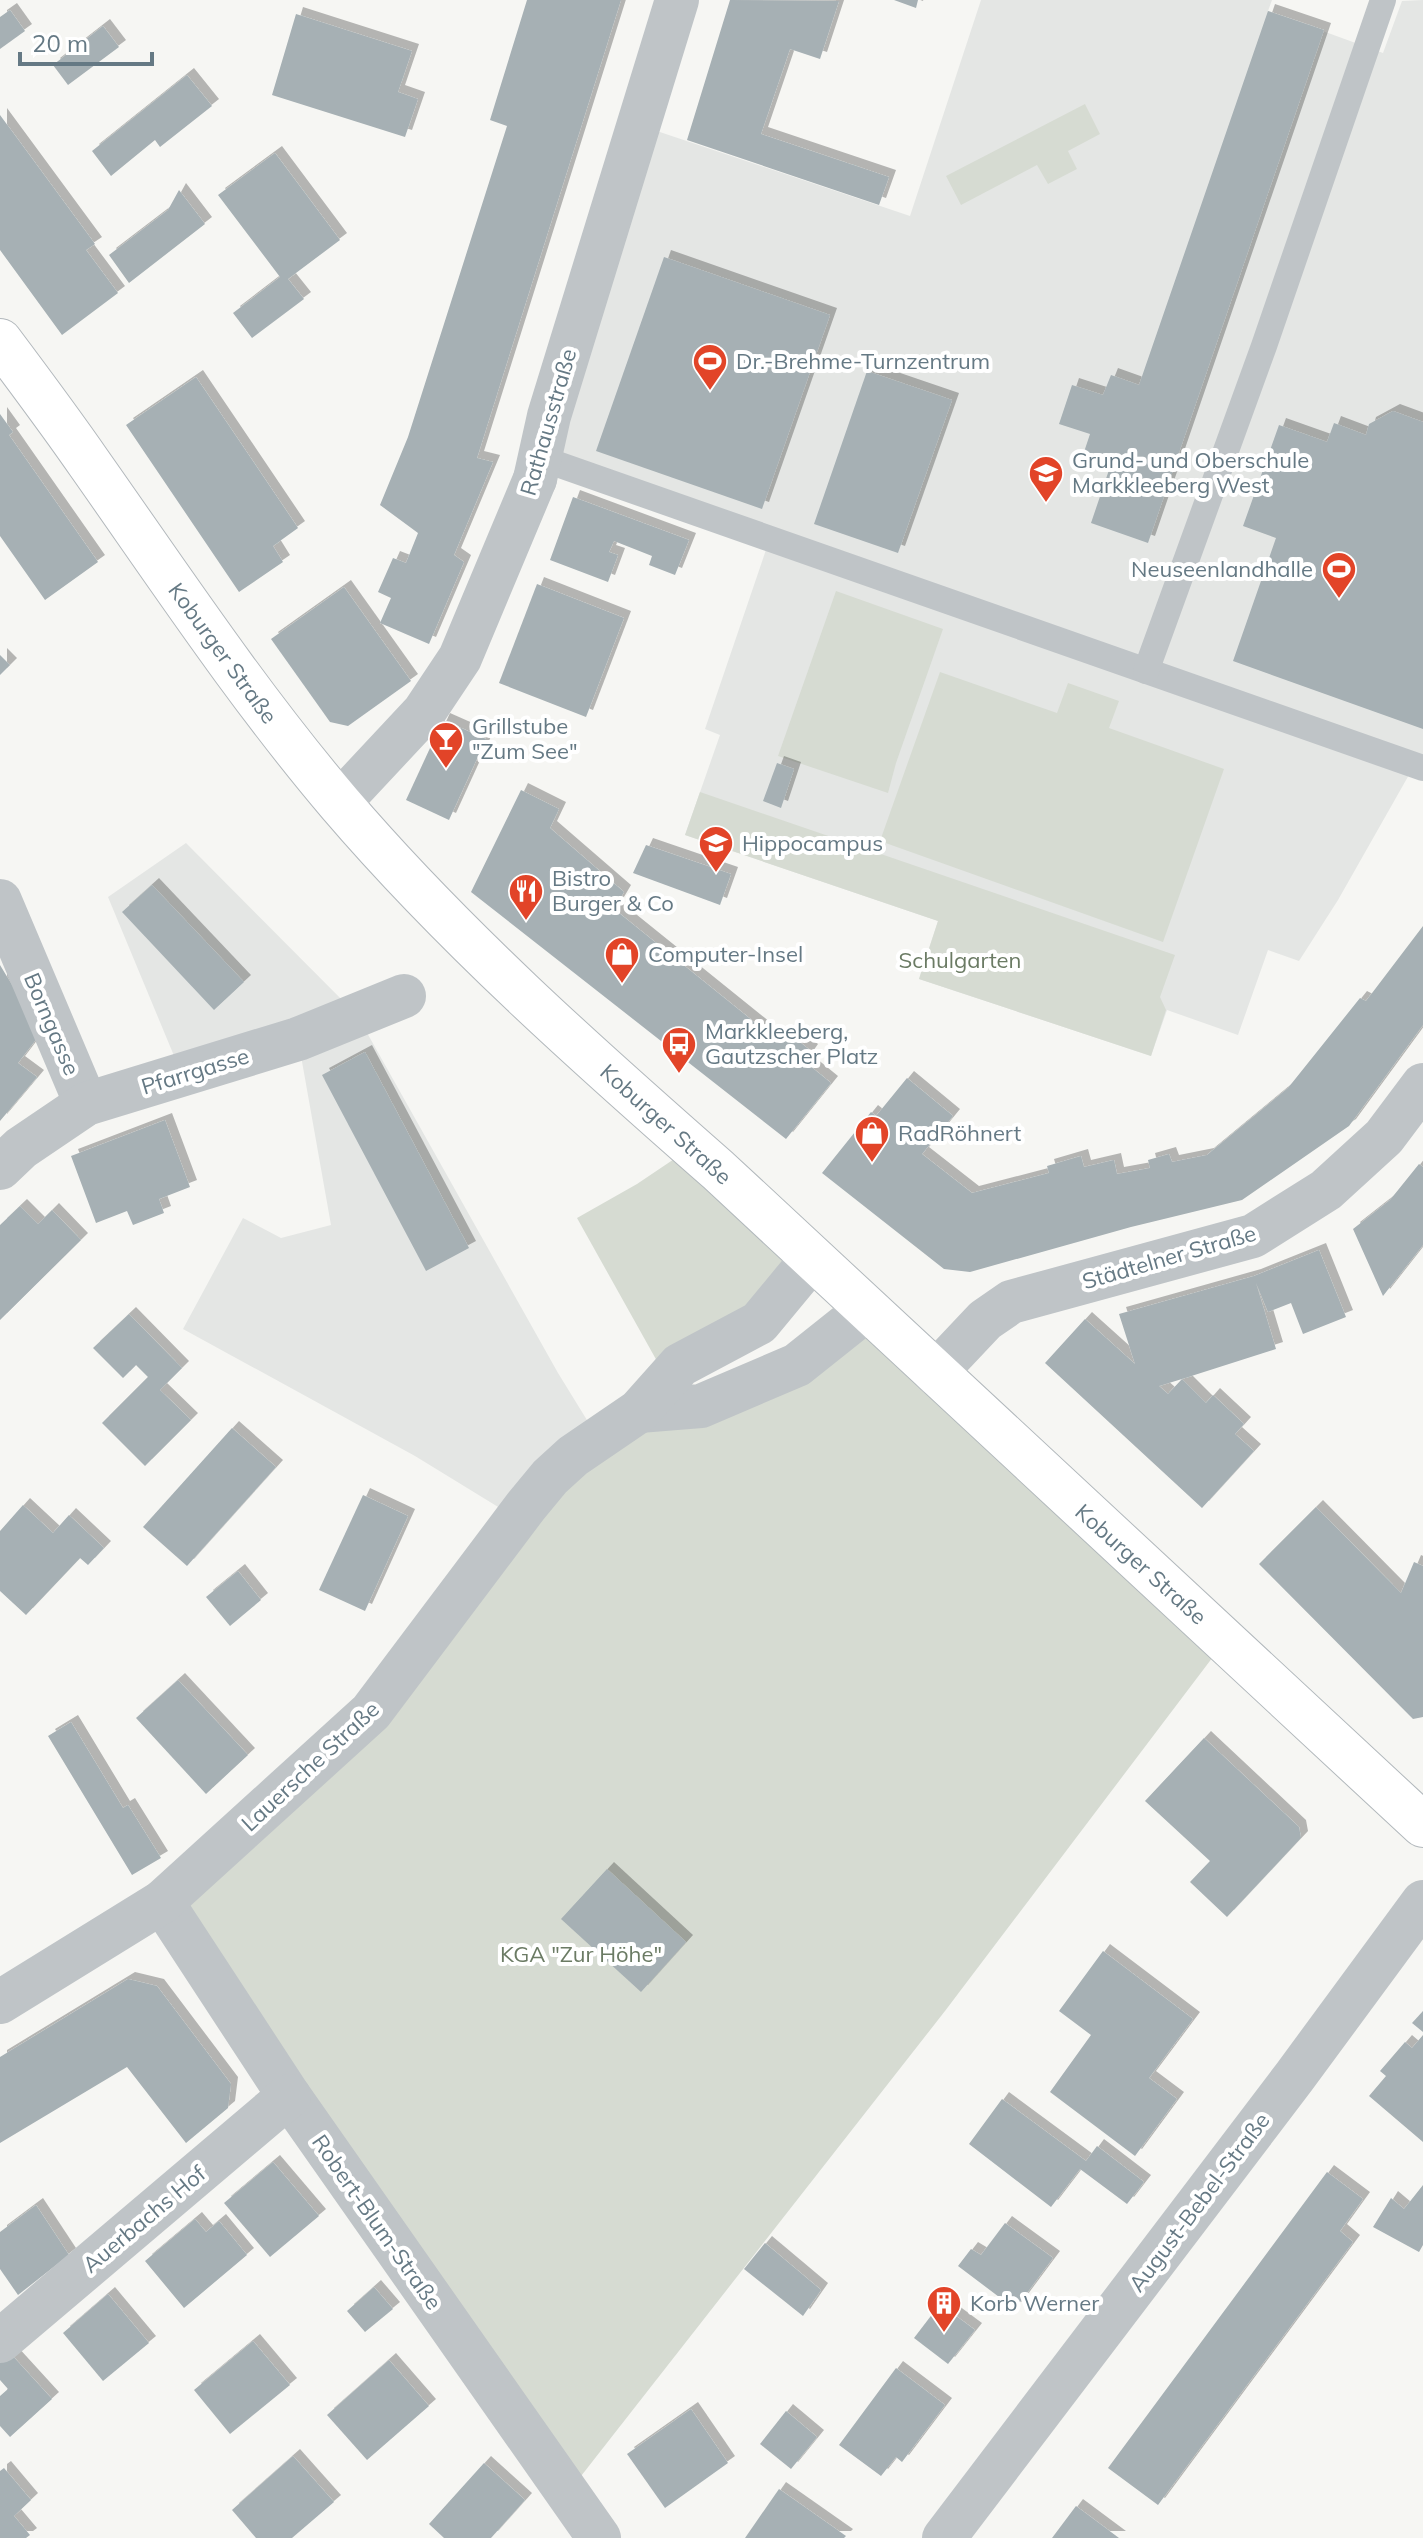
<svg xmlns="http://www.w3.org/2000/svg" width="1423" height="2538" viewBox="0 0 1423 2538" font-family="Mulish,sans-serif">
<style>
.built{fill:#e4e6e4}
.green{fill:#d6dbd2}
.building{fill:#a6b0b4;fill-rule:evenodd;filter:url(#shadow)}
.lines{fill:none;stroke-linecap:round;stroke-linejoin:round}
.secondary-casing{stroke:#b2b8bc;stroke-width:46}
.service{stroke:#bfc4c7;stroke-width:26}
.minor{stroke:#bfc4c7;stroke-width:44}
.tertiary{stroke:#bfc4c7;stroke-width:44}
.secondary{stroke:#fff;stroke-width:44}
.labels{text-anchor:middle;stroke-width:8;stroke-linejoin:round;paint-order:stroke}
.poi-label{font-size:22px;fill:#657984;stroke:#fff;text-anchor:start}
.street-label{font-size:22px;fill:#657984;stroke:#fff}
.park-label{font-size:22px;fill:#6b7b64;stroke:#fff}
</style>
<defs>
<filter id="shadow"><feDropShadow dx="7" dy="-7" stdDeviation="0" flood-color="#0004"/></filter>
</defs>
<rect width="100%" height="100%" fill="#f6f6f3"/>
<g class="built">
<polygon points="981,0 1272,0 1268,11 1383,53 1402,1 1423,0 1423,768 1414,766 1338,900 1299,961 1268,950 1238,1035 1167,1010 1151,1056 919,979 938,921 685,835 720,735 705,729 769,541 540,458 639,125 910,216"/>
<polygon points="186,843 357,1015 558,1373 598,1438 516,1518 415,1456 183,1329 243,1218 281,1238 331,1225 298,1039 182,1075 108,897"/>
</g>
<g class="green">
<polygon points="1085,104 1100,134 1068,151 1077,169 1048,184 1037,165 961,205 946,176"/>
<polygon points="836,591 943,629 896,763 888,793 778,756"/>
<polygon points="940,672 1057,713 1068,683 1119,701 1109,728 1224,769 1163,942 880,841"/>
<polygon points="700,792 1175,955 1160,997 1166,1010 1151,1056 919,979 938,921 685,835"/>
<polygon points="692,1147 812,1259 667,1379 577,1218 637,1184"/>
<polygon points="866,1310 1225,1641 945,2011 567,2494 162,1902 371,1712 550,1477 701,1406"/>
</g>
<g class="building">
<polygon points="527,0 621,0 477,458 493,462 454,555 464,562 429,644 380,623 391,598 378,592 393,558 406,563 418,533 380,505 408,437 507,126 490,120"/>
<polygon points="730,0 839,1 820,59 790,49 761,134 889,177 879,205 687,140"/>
<polygon points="894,0 918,0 916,8"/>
<polygon points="10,10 25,31 0,49 0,17"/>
<polygon points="1268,11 1324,30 1148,543 1091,523 1111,464 1083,455 1090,434 1059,424 1072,385 1103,395 1111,375 1139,385"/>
<polygon points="296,14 412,51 398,92 418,99 405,137 272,95"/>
<polygon points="103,26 119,47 68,85 53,65"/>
<polygon points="187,75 212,106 160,147 155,140 111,176 92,151"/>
<polygon points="0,115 95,244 86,250 118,293 62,335 0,250"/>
<polygon points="275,153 340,240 288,279 304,299 252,338 233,313 280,277 218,195"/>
<polygon points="179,190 205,224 129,283 109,255 168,210"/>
<polygon points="664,257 830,315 762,509 596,451"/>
<polygon points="867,371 952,400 898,553 814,524"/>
<polygon points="196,377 298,528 273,546 283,562 239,592 126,425"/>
<polygon points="1393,411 1423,422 1423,729 1233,661 1276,538 1243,526 1279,425 1327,442 1334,423 1366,435 1369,424"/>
<polygon points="0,414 13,432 9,435 98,562 45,600 0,536"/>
<polygon points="573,497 689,540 675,575 649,565 652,556 614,541 609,552 618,555 608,582 550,560"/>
<polygon points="537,584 624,618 586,717 499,683"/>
<polygon points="344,587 411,681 348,726 330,722 271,639"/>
<polygon points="0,655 10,665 0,675"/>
<polygon points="443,720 486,739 449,820 406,800"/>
<polygon points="777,763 794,769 781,808 763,801"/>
<polygon points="521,790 559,809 550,828 624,892 614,909 779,1042 786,1031 811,1051 804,1061 831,1083 786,1139 471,892"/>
<polygon points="646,845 731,874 720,905 633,873"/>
<polygon points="152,885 244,982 214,1010 122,912"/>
<polygon points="1423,926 1423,1025 1349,1126 1242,1200 1131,1227 970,1272 944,1269 822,1173 871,1112 876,1116 907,1078 953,1116 922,1154 972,1193 1049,1173 1047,1166 1081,1156 1084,1167 1114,1160 1117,1174 1150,1168 1148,1160 1169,1154 1172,1162 1207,1155 1288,1088 1360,998 1366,1001"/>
<polygon points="0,965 41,1033 18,1063 37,1077 0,1121"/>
<polygon points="365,1052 469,1248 426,1271 322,1075"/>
<polygon points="165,1120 190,1187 159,1199 164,1213 133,1225 127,1211 96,1223 71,1156"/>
<polygon points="1419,1164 1423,1167 1423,1245 1383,1296 1353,1229 1390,1200"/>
<polygon points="20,1206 38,1224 52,1210 81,1240 0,1320 0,1225"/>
<path d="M1319,1250L1346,1317L1303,1334L1291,1303L1268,1312L1256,1283L1276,1349L1182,1379L1206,1403L1213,1395L1244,1424L1235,1434L1254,1451L1202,1508L1045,1363L1085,1319L1135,1364L1119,1314L1254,1276ZM1182,1379L1168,1394L1159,1386Z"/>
<polygon points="129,1314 182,1368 160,1390 191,1420 145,1466 102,1423 148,1377 136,1365 123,1378 93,1348"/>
<polygon points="232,1428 276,1467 187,1566 143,1527"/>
<polygon points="363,1495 408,1516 365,1611 319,1590"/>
<polygon points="23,1505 53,1533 69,1515 104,1548 88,1565 80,1558 26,1615 0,1591 0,1531"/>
<polygon points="1316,1507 1401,1593 1414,1562 1423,1566 1423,1717 1413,1719 1259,1564"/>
<polygon points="238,1571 261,1600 230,1626 206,1597"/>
<polygon points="178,1680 248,1755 206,1794 136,1718"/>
<polygon points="71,1722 123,1808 128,1805 161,1858 132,1875 48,1736"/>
<polygon points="1204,1738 1299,1827 1301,1838 1227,1917 1190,1882 1210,1861 1145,1801"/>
<polygon points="607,1869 686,1942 641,1992 561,1919"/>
<polygon points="1103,1951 1193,2019 1149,2078 1177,2099 1135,2156 1050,2092 1091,2035 1059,2011"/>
<polygon points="128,1979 157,1986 231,2084 228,2108 186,2143 127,2067 0,2143 0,2057"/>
<polygon points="1423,2011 1423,2032 1412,2023"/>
<polygon points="1423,2035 1423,2142 1369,2096 1386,2076 1380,2071 1405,2042 1412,2048"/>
<polygon points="1002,2099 1086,2161 1097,2146 1144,2182 1127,2204 1080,2169 1051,2207 969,2144"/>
<polygon points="273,2162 319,2216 270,2257 224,2203"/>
<polygon points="1327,2172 1363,2199 1340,2231 1353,2242 1158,2505 1108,2468"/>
<polygon points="1423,2185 1423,2245 1419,2252 1373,2227 1391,2198 1404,2209"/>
<polygon points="36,2205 69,2255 18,2295 0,2269 0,2232"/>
<polygon points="195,2219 206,2232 219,2221 247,2255 184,2308 145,2261"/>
<polygon points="1005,2223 1053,2258 1015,2309 958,2266 971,2249 981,2255"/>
<polygon points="765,2243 821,2290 803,2316 744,2269"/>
<polygon points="374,2287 393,2309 365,2332 347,2311"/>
<polygon points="108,2294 149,2343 103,2381 63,2333"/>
<polygon points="940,2304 975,2330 948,2364 914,2338"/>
<polygon points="253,2341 290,2385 230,2434 194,2390"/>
<polygon points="10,2353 52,2399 10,2437 0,2426 0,2396 8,2389 0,2380 0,2362"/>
<polygon points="389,2360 429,2406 367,2460 327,2415"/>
<polygon points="896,2368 945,2405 902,2462 896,2457 881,2476 839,2445"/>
<polygon points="691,2409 728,2463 665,2508 627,2454"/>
<polygon points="786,2411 817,2437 791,2469 760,2444"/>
<polygon points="293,2456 334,2502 292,2538 256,2538 232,2510"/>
<polygon points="484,2463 525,2500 491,2538 444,2538 429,2524"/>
<polygon points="4,2468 31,2500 14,2516 30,2535 26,2538 0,2538 0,2471"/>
<polygon points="779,2489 846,2536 844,2538 745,2538"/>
<polygon points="1076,2506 1119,2538 1052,2538"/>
</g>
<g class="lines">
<g class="secondary-casing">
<path id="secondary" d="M0,341C30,381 60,421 89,463C170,578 248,696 340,804C452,935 588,1056 718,1170L1423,1825"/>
</g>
<g class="service">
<polyline points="540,458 1423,768"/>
<polyline points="1146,671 1264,346 1383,0"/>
</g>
<g class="minor">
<polyline points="339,803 424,712 460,658 535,479"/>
<polyline points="0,901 86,1104"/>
<polyline points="0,1168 21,1148 86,1104 298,1039 404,996"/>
<polyline points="935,1373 985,1320 1011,1302 1253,1236 1326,1190 1384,1137 1423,1085"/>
<polyline points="639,1411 701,1406 797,1365 866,1310"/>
<polyline points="162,1902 289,2096 599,2538"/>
<polyline points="0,2002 162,1902 371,1712 526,1506 550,1477 573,1456 639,1411 680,1365 759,1323 812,1259"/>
<polyline points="0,2341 289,2096"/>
<polyline points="944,2538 1295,2076 1423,1902"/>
</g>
<polyline class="tertiary" points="535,479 549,416 677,0"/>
<use href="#secondary" class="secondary"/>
</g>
<defs>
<g id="stadium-pin" transform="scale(1.8)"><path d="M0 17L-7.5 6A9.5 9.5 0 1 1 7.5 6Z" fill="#e24428" stroke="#fff"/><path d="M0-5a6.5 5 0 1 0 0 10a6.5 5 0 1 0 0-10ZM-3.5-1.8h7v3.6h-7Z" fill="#fff"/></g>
<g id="school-pin" transform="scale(1.8)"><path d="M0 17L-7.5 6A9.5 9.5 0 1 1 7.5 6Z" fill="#e24428" stroke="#fff"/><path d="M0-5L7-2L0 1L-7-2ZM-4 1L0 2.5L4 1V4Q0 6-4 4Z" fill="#fff"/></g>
<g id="bar-pin" transform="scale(1.8)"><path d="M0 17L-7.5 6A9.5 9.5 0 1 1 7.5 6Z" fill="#e24428" stroke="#fff"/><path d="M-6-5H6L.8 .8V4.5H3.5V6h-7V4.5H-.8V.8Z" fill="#fff"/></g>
<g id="restaurant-pin" transform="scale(1.8)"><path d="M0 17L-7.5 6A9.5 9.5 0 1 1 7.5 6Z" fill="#e24428" stroke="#fff"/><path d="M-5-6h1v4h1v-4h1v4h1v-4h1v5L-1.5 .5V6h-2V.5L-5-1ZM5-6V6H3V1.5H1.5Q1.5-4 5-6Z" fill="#fff"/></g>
<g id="shop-pin" transform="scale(1.8)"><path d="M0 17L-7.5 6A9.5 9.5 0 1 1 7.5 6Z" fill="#e24428" stroke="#fff"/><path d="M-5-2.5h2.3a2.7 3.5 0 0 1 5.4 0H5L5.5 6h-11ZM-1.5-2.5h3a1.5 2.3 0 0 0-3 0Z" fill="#fff"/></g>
<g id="bus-pin" transform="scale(1.8)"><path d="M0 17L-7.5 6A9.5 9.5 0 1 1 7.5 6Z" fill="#e24428" stroke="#fff"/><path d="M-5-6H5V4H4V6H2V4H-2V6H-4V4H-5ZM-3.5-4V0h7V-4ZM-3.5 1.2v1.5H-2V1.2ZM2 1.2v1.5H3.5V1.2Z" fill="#fff"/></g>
<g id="building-pin" transform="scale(1.8)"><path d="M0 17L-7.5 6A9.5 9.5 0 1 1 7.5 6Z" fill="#e24428" stroke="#fff"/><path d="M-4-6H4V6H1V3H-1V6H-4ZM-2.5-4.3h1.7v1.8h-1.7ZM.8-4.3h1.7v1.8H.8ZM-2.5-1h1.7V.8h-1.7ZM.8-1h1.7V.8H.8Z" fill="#fff"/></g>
</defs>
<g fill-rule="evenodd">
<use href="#stadium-pin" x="710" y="361"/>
<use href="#school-pin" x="1046" y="473"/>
<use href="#stadium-pin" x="1339" y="569"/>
<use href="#bar-pin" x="446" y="739"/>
<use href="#school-pin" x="716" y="843"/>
<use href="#restaurant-pin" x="526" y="891"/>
<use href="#shop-pin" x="622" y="954"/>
<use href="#bus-pin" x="679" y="1044"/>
<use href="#shop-pin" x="872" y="1133"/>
<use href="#building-pin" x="944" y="2303"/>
</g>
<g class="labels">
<g class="poi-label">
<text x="736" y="369">Dr.-Brehme-Turnzentrum</text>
<text x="1072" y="468">Grund- und Oberschule<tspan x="1072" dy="25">Markkleeberg West</tspan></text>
<text x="1313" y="577" text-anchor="end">Neuseenlandhalle</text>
<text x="472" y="734">Grillstube<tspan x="472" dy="25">"Zum See"</tspan></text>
<text x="742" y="851">Hippocampus</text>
<text x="552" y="886">Bistro<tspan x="552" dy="25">Burger &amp; Co</tspan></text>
<text x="648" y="962">Computer-Insel</text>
<text x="705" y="1039">Markkleeberg,<tspan x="705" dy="25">Gautzscher Platz</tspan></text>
<text x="898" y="1141">RadRöhnert</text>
<text x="970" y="2311">Korb Werner</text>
</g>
<g class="street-label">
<text transform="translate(548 422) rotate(-74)" y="8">Rathausstraße</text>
<text transform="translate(223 653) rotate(54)" y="8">Koburger Straße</text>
<text transform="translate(52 1024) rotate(67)" y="8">Borngasse</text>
<text transform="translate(195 1071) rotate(-17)" y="8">Pfarrgasse</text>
<text transform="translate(666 1124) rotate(42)" y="8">Koburger Straße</text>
<text transform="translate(1169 1257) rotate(-16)" y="8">Städtelner Straße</text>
<text transform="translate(1141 1564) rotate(42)" y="8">Koburger Straße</text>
<text transform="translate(310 1766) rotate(-43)" y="8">Lauersche Straße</text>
<text transform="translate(1199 2202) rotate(-53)" y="8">August-Bebel-Straße</text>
<text transform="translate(144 2219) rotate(-40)" y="8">Auerbachs Hof</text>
<text transform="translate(377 2222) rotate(55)" y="8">Robert-Blum-Straße</text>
</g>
<g class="park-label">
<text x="960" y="968">Schulgarten</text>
<text x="581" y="1962">KGA "Zur Höhe"</text>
</g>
</g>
<path d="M20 52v12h132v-12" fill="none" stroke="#657984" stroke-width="4"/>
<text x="32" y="52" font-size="24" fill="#657984" stroke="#ffffff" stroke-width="6" paint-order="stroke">20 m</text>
</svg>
